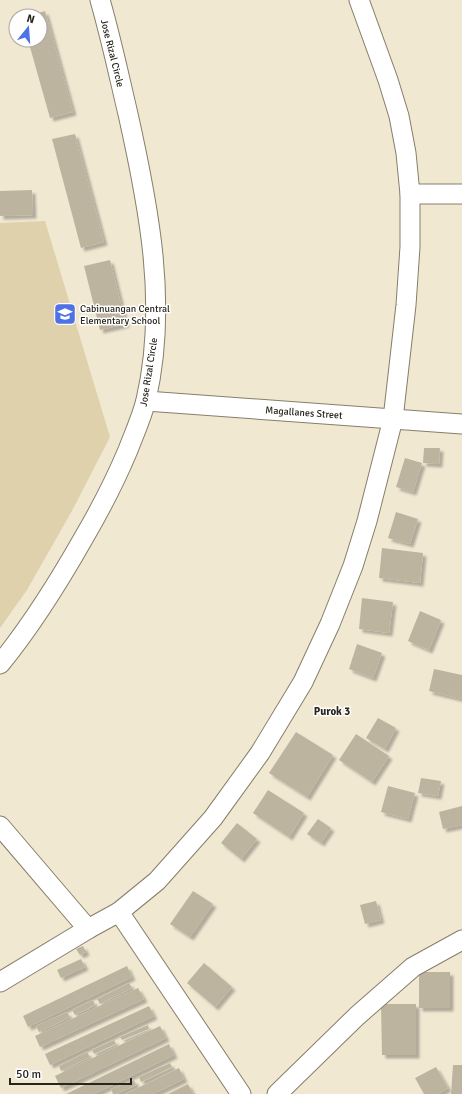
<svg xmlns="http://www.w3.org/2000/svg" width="462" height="1094" viewBox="0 0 462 1094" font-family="Signika,sans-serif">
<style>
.green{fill:#e0d1ad}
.building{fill:#bcb49f;filter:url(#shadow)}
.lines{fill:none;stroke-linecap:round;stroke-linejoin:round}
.minor-casing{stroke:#867e6a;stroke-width:21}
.minor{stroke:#fff;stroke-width:19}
.labels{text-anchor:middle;stroke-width:3;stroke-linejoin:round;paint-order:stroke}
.street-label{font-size:10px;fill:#28251d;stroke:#fff}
.poi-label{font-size:10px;fill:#28251d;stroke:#fff;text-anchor:start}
.neighbourhood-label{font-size:11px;font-weight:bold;fill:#28251d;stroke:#fff}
</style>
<defs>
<filter id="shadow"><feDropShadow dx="3.5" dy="3.5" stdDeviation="1" flood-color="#0004"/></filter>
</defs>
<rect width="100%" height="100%" fill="#f1e8d2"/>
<polygon class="green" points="45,221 110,437 73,509 27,590 0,628 0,223"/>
<g class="building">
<polygon points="45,11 73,112 50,118 28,40 40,40 40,16 29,16"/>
<polygon points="75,134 104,242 81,248 52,139"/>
<polygon points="32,190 33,215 0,216 0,191"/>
<polygon points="110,260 126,324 100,330 84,266"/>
<polygon points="424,448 440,448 439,464 423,463"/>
<polygon points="405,458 422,463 413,492 396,487"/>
<polygon points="396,512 418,519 410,544 388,538"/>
<polygon points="382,548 423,553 420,583 379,578"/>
<polygon points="362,598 393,602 389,633 359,629"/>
<polygon points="420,611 441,620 429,650 408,641"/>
<polygon points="357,644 382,653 373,678 349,669"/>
<polygon points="434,669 462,675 462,699 429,691"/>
<polygon points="378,718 396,728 385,749 366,738"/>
<polygon points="296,732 333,755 307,797 269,773"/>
<polygon points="356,734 389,756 372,782 339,760"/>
<polygon points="421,778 441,781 438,796 418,793"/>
<polygon points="388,786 415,793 408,819 381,812"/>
<polygon points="268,790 304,813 289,837 253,813"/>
<polygon points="462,806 462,825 443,829 439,812"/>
<polygon points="318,819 331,828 321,843 307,834"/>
<polygon points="237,823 257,839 241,859 221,843"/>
<polygon points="193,891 213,904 190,937 170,924"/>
<polygon points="376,901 381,920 365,924 360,905"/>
<polygon points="83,946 86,952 80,955 76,949"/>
<polygon points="81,959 85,967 61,978 57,970"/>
<polygon points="204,963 232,987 215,1007 187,983"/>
<polygon points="127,966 132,977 28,1027 23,1016"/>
<rect x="419" y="972" width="31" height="36"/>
<polygon points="129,983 132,988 100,1004 97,999"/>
<polygon points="138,988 144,999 40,1047 35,1036"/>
<polygon points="93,1000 95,1005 75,1015 72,1010"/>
<polygon points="381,1004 416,1004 416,1055 382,1055"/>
<polygon points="149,1006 154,1016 50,1065 45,1054"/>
<polygon points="67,1012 70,1017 39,1032 36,1026"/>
<polygon points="148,1025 149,1029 122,1040 120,1037"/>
<polygon points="160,1026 166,1038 61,1088 55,1076"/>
<polygon points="114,1040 116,1044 94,1054 92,1050"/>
<polygon points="169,1044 174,1055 94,1094 66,1094"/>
<polygon points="87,1052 90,1057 61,1071 59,1066"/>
<polygon points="170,1063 172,1067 141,1082 139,1077"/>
<polygon points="453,1065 462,1065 462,1094 451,1094"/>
<polygon points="436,1067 448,1088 438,1094 424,1094 415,1078"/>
<polygon points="179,1068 184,1079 153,1094 125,1094"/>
<polygon points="134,1080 136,1085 116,1094 113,1094 111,1089"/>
<polygon points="188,1084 193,1094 168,1094"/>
</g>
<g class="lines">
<g class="minor-casing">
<g id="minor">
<polyline points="410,194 462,194"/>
<polyline points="146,401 462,424"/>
<path d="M0,664C32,625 58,583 83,539C100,510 115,481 128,450C134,434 142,417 146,400C168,305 149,208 128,114C119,76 111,38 100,0"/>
<polyline points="0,826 88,929"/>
<polyline points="119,912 241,1094"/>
<polyline points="0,982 88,929 119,912 157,881 213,818 260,753 303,682 330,624 353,566 367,521 393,419 406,305 410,247 410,194 406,153 399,116 388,80 359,0"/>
<polyline points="277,1094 357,1016 413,967 462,940"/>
</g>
</g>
<use href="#minor" class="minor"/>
</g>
<defs>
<g id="school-square" transform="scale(1.15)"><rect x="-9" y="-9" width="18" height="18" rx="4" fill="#4e72e6" stroke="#fff"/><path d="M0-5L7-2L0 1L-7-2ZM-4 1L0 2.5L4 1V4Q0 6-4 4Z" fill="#fff"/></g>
</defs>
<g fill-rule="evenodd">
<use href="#school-square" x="65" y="314"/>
</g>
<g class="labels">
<g class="street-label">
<text transform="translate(113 53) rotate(76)" y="4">Jose Rizal Circle</text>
<text transform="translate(148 372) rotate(-81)" y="4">Jose Rizal Circle</text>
<text transform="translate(304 412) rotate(4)" y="4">Magallanes Street</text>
</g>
<g class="poi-label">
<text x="80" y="312">Cabinuangan Central<tspan x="80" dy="12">Elementary School</tspan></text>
</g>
<g class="neighbourhood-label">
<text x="332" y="715">Purok 3</text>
</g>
</g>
<g transform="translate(28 28) rotate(17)"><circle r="19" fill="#ffffff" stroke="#a9a8a5"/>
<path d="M0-3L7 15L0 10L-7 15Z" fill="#4e72e6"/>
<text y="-6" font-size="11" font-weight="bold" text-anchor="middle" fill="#28251d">N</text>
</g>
<path d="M10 1078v6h121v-6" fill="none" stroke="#28251d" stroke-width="2"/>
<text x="16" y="1078" font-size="12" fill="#28251d" stroke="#ffffff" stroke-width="3" paint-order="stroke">50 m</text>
</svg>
